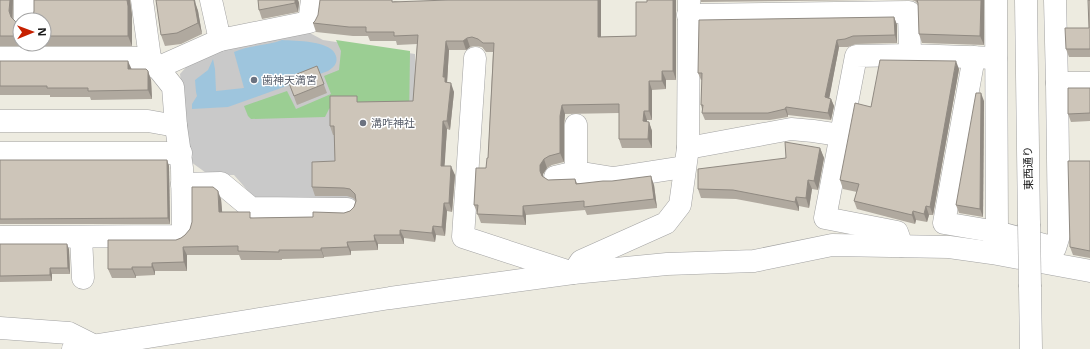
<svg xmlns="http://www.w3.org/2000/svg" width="1090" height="349" viewBox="0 0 1090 349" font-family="'Open Sans','Noto Sans JP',sans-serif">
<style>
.religious{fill:#c9c9c9}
.forest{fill:#9bce93}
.water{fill:#9ec5dd}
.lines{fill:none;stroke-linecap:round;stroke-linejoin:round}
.minor-casing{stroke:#a2a2a2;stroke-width:23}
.minor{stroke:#fff;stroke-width:22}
.minor-bridge-casing{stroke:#a2a2a2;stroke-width:23;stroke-linecap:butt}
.minor-bridge{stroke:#fff;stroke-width:22}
.wall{fill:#b0a99f}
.shaded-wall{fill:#908a82}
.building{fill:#cdc5b9;stroke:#908a82}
.worship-dot{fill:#6b7280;stroke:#fff;stroke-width:1.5}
.labels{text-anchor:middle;stroke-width:3;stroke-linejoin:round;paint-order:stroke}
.worship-label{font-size:11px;fill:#5b616d;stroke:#fff;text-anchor:start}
.street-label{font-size:11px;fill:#1b1b1b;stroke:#fff}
</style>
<rect width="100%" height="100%" fill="#edebe0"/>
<polygon class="religious" points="308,32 323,40 415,54 414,200 256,200 234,175 209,175 191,162 180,74 197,55"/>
<polygon class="forest" points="336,40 410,51 408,193 336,102 329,109 325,117 251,119 248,116 244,106 287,91 296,109 331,94 324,76 339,70 341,51"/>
<path class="water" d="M282,40C295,41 332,40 336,56C338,63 334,67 328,71L228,107L192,109V104L197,96L196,92L195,80L208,70L213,59L215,69L216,91L244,88L234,52C249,45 267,46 282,40Z"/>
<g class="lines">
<g class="minor-casing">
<g id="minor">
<polyline points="25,0 25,20"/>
<polyline points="211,0 220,40 309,22 312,0"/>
<polyline points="1026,0 1029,224"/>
<polyline points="688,15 909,12 910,55 996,58"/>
<polyline points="974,57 944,223 997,232 1055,248 1059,235 1057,83 1055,0"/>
<polyline points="0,58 150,58 142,0"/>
<polyline points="475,58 463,237 573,273 581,261 666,223 680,205 688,148 689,0"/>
<polyline points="157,68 220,40"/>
<polyline points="1057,83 1090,83"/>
<polyline points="0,121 148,121 176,126"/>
<polyline points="576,125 576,172"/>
<polyline points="688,148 791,129 813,131 840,135"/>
<polyline points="0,153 181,153"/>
<polyline points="555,177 576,172 613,178 684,167"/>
<polyline points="182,184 221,183 251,208 347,209"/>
<polyline points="0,237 179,236 183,231 182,168 176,126 173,87 150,58"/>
<polyline points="81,237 83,278"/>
<polyline points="902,246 897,232 825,218 856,56 910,55"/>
<polyline points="993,246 997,232 996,0"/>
<polyline points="1030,287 1031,349"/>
<polyline points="0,328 69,333 93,345"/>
<polyline points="73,349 390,298 573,273 667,264 754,261 832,245 949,247 992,253 1090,271"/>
</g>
</g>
<use href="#minor" class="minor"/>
<g class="minor-bridge-casing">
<polyline id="minor-bridge" points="1029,224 1030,287"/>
</g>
<use href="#minor-bridge" class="minor-bridge"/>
</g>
<g class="wall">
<polygon points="0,0 13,0 13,19 16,22 20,23 20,44 44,44 44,20 33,17 34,11 34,0 130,0 132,15 132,46 0,46"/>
<polygon points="258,0 298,0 299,3 298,12 262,19 259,10"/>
<polygon points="647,0 676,0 676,80 666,80 666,89 652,90 652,120 647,120 647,122 649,122 652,131 652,148 622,148 619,139 619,113 565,114 564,125 564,162 552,165 547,168 543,174 543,177 548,180 575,179 577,183 654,185 657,208 587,215 585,210 526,215 526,225 481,223 474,205 486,168 488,158 493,52 486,52 482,47 475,46 470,47 466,50 449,50 447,82 454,92 450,130 447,129 444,166 455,175 452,212 447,211 445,236 436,235 435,242 404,238 404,244 378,244 378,250 351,251 351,255 324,257 324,258 282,259 282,260 241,260 239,255 187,255 187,271 155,271 155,275 136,276 136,278 112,278 108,269 176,240 181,238 185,235 221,199 222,212 253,218 313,217 344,213 350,211 354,207 356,201 353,198 347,196 315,196 312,187 335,161 334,135 333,135 330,126 359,102 413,101 417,44 397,45 396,41 370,41 368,36 353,36 316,32 313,23 395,1 601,37 636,36 647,2"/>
<polygon points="701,0 875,0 701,2"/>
<polygon points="911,0 984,0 984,45 922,43 919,34 918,4 915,1"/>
<polygon points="1090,0 1090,57 1069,57 1066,49 1089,28"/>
<polygon points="196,5 198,11 202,34 181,44 165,46 161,35"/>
<polygon points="894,17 897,25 897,43 856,44 848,47 839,47 829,98 831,99 834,106 831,120 788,115 788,117 770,120 705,120 702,113 702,109 701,105 702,80 701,80 698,73"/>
<polygon points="0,61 148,71 151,80 152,99 91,100 90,97 50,97 50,95 0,95"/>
<polygon points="317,66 327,93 297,105 287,78"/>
<polygon points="959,69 933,215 929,215 927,222 916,220 915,224 857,209 854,201 857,192 843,189 840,180 871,107"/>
<polygon points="1090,88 1090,121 1071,122 1068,114"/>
<polygon points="984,101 983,217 959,213 956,205"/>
<polygon points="820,148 824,158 818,190 812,189 809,208 799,206 799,211 736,199 701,198 698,189 786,158"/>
<polygon points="0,160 167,160 169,166 170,224 0,224"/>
<polygon points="1090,161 1090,258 1073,255 1070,247"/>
<polygon points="0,244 69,249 70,274 52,274 52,281 0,282"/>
</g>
<g class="shaded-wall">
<polygon points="10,0 13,0 12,20 9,11"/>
<polygon points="127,0 130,0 132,15 132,46 128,36"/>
<polygon points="193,0 195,0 196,5 198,11 202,34 198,23"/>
<polygon points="295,0 298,0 299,3 298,12 295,3"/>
<polygon points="598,0 601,0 601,46 598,37"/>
<polygon points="673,0 676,0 676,80 673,71"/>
<polygon points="981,0 984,0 984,45 980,36"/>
<polygon points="894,17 897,25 897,43 895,35"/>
<polygon points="467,38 470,47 466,50 463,41"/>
<polygon points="837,40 839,47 828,105 825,97"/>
<polygon points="446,41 449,50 447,83 445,82 443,77"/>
<polygon points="128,61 132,70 128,69"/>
<polygon points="956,61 959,69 933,215 930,207"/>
<polygon points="148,71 151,80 152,99 148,90"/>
<polygon points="662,71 666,80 666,89 662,81"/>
<polygon points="649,81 652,90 652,120 649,111"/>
<polygon points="451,83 454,92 450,130 447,121"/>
<polygon points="981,93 984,101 983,217 980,209"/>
<polygon points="831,99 834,106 831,120 828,113"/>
<polygon points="562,105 565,114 564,125 564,162 560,153 560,116"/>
<polygon points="786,107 788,115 788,117 785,109"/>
<polygon points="644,111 647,120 646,130 643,121"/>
<polygon points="443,121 447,129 444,175 441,166"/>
<polygon points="649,122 652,131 652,148 648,139"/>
<polygon points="820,148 824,158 818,190 814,181"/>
<polygon points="544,159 547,168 543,174 543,180 540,171 540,165"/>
<polygon points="167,160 169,166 170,224 168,218"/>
<polygon points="451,166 455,175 452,212 449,203"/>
<polygon points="651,176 654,185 657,208 654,199"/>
<polygon points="808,180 812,189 809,208 806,198"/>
<polygon points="218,191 221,199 223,221 219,212"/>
<polygon points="796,197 799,206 799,211 795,202"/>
<polygon points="444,203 447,211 445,236 442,227"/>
<polygon points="523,206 526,215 526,225 523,216"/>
<polygon points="926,206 929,215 927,222 924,214"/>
<polygon points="913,211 916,220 915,224 912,215"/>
<polygon points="433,226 436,235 435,242 432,233"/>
<polygon points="400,230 404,238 404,244 400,235"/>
<polygon points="374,235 378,244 378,250 375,241"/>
<polygon points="347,242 351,251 351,255 348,247"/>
<polygon points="67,244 69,249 70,274 68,268"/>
<polygon points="183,247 187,255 187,271 184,262"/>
<polygon points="321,248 324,257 324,258 321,250"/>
<polygon points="152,263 155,271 155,275 152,267"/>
<polygon points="132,267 136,276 136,278 132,269"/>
<polygon points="50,268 52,274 52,281 50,275"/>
</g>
<g class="building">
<polygon points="0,0 10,0 9,11 11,17 16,22 20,23 20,36 0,36"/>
<polygon points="34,0 127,0 128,6 128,36 44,36 44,20 30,20 33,17 34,11"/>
<polygon points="156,0 194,0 198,23 177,33 161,35"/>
<polygon points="258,0 295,0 295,3 259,10"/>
<polygon points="320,0 392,0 392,2 448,0 598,0 598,37 636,36 636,2 647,2 647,0 673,0 673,71 662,71 662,81 649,81 649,111 644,111 643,121 649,122 648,139 619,139 619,104 562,105 560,116 560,153 549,156 544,159 540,165 540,171 542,176 548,180 575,179 576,184 603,181 612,181 651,176 654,199 584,207 584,201 523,206 523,216 477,214 478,205 474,205 476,168 486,168 487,158 488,158 494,43 483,43 478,39 472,37 467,38 463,41 446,41 443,77 445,77 445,82 451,83 447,121 443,121 441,166 451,166 449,203 444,203 442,227 433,226 432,233 400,230 400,235 374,235 375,241 347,242 348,247 321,248 321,250 279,250 279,252 238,251 238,246 183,247 184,262 152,263 152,267 132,267 132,269 108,269 108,240 176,240 181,238 185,235 190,229 192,222 192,187 213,187 218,191 219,212 250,212 250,218 313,217 313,212 344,213 350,211 354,207 356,201 355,194 350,189 344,188 312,187 312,162 335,161 334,126 330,126 330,96 357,96 357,102 413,101 418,35 394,36 394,32 366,32 366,27 349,27 313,23 315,21 318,15"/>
<polygon points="917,0 981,0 980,36 919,34 918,3"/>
<polygon points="1088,0 1090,0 1090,49 1066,49 1065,28 1089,28"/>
<polygon points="894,17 895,35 853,36 845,39 837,40 825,97 831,99 828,113 786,107 785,109 768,113 702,113 703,105 701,105 702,73 698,73 699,20"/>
<polygon points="880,60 956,61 930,207 926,206 924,214 913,211 912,215 854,201 859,184 840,180 855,103 871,107"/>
<polygon points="0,61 128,61 128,69 146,69 148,71 148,90 88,91 88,88 47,88 47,86 0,86"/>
<polygon points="317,66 324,84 294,96 287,78"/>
<polygon points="1068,88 1090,88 1090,113 1068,114"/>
<polygon points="976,93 981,93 980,209 956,205"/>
<polygon points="785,142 820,148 814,181 808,180 806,198 796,197 795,202 733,190 698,189 698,169 786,158"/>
<polygon points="0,160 167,160 168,218 0,219"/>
<polygon points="1068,161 1090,161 1090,251 1070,247"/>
<polygon points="0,244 67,244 68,268 50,268 50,275 0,276"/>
</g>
<g class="worship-dot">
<circle cx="254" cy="80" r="4"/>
<circle cx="363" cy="123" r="4"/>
</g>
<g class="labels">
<g class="worship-label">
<text x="262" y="84">歯神天満宮</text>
<text x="371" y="127">溝咋神社</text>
</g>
<g class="street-label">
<text transform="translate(1028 168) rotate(-91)" y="4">東西通り</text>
</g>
</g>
<g transform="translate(32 32) rotate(89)"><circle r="19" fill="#ffffff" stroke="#a4a4a4"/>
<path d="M0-3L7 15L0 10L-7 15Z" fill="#c62000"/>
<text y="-6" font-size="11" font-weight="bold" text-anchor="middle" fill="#1b1b1b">N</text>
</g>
</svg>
